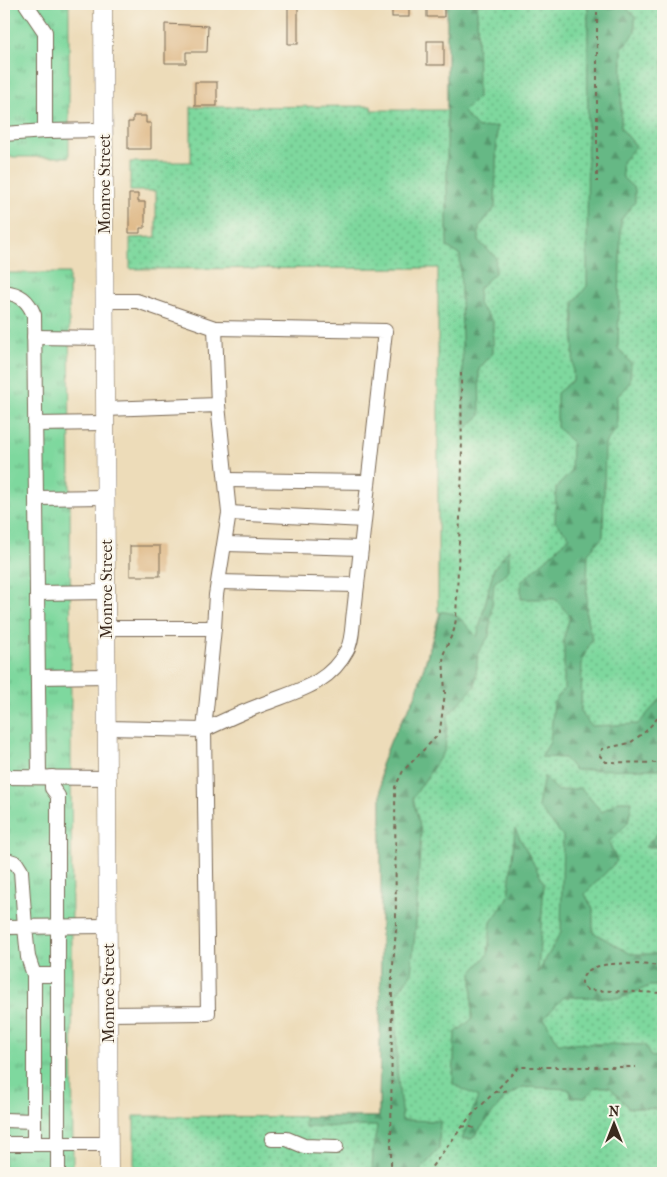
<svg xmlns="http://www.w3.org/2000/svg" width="667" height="1177" viewBox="0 0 667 1177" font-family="'IM FELL French Canon',serif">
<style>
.grass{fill:url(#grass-dots);stroke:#5c815e}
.forest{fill:url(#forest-firs);stroke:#507152}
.park{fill:url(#park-tufts);stroke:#5c815e}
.building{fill:#e0bc8c}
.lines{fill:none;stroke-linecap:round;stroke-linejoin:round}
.minor-casing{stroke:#796854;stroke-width:16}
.major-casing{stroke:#796854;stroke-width:19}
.path{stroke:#796854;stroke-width:2;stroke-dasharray:4 4;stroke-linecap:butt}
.minor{stroke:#fff;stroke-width:14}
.major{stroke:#fff;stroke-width:18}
.labels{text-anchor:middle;stroke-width:4;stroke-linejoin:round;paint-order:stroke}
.street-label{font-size:16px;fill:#3b2a1e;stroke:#fbf7ec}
</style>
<defs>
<pattern id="grass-dots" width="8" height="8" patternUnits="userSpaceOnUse" patternTransform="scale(1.25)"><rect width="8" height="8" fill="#7ed89e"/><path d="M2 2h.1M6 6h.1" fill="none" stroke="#68af80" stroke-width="1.8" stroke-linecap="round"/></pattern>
<pattern id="forest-firs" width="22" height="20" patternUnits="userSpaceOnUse" patternTransform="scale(1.25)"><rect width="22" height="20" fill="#66b885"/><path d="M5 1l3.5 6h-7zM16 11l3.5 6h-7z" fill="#55966c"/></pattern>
<pattern id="park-tufts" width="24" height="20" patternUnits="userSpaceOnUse" patternTransform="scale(1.25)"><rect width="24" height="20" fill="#7ed89e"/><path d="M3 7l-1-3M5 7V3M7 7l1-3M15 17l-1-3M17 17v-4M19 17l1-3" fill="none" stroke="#68af80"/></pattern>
</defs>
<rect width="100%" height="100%" fill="#fbf7ec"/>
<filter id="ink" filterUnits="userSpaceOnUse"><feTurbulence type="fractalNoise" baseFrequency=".02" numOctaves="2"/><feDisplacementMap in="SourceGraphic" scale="10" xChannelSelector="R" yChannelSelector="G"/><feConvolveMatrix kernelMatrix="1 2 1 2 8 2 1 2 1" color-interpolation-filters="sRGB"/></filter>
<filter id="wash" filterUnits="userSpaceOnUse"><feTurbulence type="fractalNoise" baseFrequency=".0096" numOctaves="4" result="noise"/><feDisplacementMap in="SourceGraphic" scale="20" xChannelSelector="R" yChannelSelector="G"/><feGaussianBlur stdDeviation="1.12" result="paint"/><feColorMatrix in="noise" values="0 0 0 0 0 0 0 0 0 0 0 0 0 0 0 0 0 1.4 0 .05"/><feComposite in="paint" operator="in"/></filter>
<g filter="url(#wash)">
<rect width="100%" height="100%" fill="#eddcb9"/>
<polygon class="grass" points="447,4 663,4 663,1173 134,1173 134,1116 379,1117 381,956 381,765 391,740 415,697 440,612 438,612 438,268 130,269 130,238 156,237 156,191 130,191 130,162 191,162 191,107 371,106 372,110 447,110"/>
<g class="forest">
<polygon points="447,4 477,4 478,97 463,112 478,128 497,126 495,208 479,227 479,242 496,257 495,273 479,288 478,304 493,321 493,353 479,369 480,416 464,430 460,255 447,247"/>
<polygon points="588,4 623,4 635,17 635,33 622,48 621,128 636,146 622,162 623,178 635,189 635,202 621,220 618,348 631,363 630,382 617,397 617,428 605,444 603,537 588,553 586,615 592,639 582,660 581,712 591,726 638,724 663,696 663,769 575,770 564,758 541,757 550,742 554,702 564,689 564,637 570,616 555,599 521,599 521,582 570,537 555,522 556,488 571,472 572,442 557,427 557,393 573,380 574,302 587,286"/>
<path d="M509,549V570L494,583L489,636L478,653L475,686L448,715L445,750L413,798L421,831L416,923L411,974L396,995L397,1069L402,1120L440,1121L439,1149L418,1173H372L373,1150L377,1126L305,1127V1117H379L381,956V765L391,740L415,697L441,612C459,611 466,626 477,637L494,568Z"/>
<polygon points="544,776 558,791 581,788 602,812 618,801 632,801 628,823 609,842 617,861 585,894 593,909 593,932 631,954 663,954 663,986 650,986 621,998 564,997 544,1018 558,1043 645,1045 650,1056 663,1058 663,1109 629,1108 610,1087 596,1087 584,1098 571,1097 568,1089 523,1087 505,1098 472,1139 462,1139 478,1097 453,1084 455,1033 472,1019 472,972 488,954 491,922 508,898 515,829 544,883 538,973 561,932 563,836 538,807"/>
<polygon points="663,827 663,847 645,847"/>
</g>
<g class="park">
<rect x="4" y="4" width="65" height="153"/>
<polygon points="4,273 69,273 73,1173 4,1173"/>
</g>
<g id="blocks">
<g class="building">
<rect x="288" y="4" width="10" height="40"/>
<rect x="392" y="4" width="17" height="13"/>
<rect x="427" y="4" width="17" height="13"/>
<polygon points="165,24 208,26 207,52 186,52 186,63 165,63"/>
<rect x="427" y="41" width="17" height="24"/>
<rect x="195" y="82" width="22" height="24"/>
<polygon points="133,116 146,116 146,123 151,123 151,149 128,149 128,122 133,122"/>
<polygon points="129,194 138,194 138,202 145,202 145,228 140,228 140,233 129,233"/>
<rect x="130" y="546" width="30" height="30"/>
</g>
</g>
</g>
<g filter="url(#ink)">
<use href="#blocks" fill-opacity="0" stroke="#796854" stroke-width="1"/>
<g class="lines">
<g class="minor-casing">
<g id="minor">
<polyline points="45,131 104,130"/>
<polyline points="4,134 45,131 45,32 26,4"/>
<path d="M4,292C20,294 28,300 34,315L39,777"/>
<polyline points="104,301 137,301 215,328 218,405"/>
<polyline points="34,337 105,338"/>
<polyline points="105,409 218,405 229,513 216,595 214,628 106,628"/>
<polyline points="35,424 105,423"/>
<polyline points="227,480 368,482"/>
<polyline points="36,498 105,497"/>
<polyline points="229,513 364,520"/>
<polyline points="226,544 361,548"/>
<polyline points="219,582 357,585"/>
<polyline points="37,593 106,592"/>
<polyline points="38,677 106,676"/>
<polyline points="106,728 204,730 214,628"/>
<polyline points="4,777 107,778"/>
<polyline points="52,777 52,788 58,796 58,975"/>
<polyline points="4,859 16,863 21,871 25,927 28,957 34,975 34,1144"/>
<polyline points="4,927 108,926"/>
<polyline points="34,975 58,975 58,1173"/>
<path d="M108,1014L208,1013L204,730C223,721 242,712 261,705C295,691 328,686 347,650C353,640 352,623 354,612L385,331L215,328"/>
<polyline points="4,1120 34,1121"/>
<polyline points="272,1139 287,1139 304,1146 336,1147"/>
<polyline points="4,1144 109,1144"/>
</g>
</g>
<g class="major-casing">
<polyline id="major" points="103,4 109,1173"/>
</g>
<g class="path">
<polyline points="597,4 597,182"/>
<polyline points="663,712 646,731 630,743 602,749 600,756 606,762 663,763"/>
<path d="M663,966C644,965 579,955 582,985L587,990L663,993"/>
<polyline points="495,1092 510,1090"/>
<polyline points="462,1127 468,1126 476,1129"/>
<polyline points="391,1173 392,977 396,930 395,787 403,771 436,737 440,730 445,693 443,655 454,630 456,619 462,467 461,373"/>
<polyline points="427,1173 469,1118 519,1067 636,1067"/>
</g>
<use href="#minor" class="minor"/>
<use href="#major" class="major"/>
</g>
</g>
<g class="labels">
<g class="street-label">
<text transform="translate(104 184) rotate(-90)" y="6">Monroe Street</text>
<text transform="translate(106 589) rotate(-90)" y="6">Monroe Street</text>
<text transform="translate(108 993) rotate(-90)" y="6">Monroe Street</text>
</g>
</g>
<rect width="667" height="1177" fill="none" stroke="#fbf7ec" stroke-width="20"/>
<g transform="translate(614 1124)" stroke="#fbf7ec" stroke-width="4" paint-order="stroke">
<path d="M0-4L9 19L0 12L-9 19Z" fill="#3b2a1e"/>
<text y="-8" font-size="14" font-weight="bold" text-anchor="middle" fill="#3b2a1e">N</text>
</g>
</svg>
